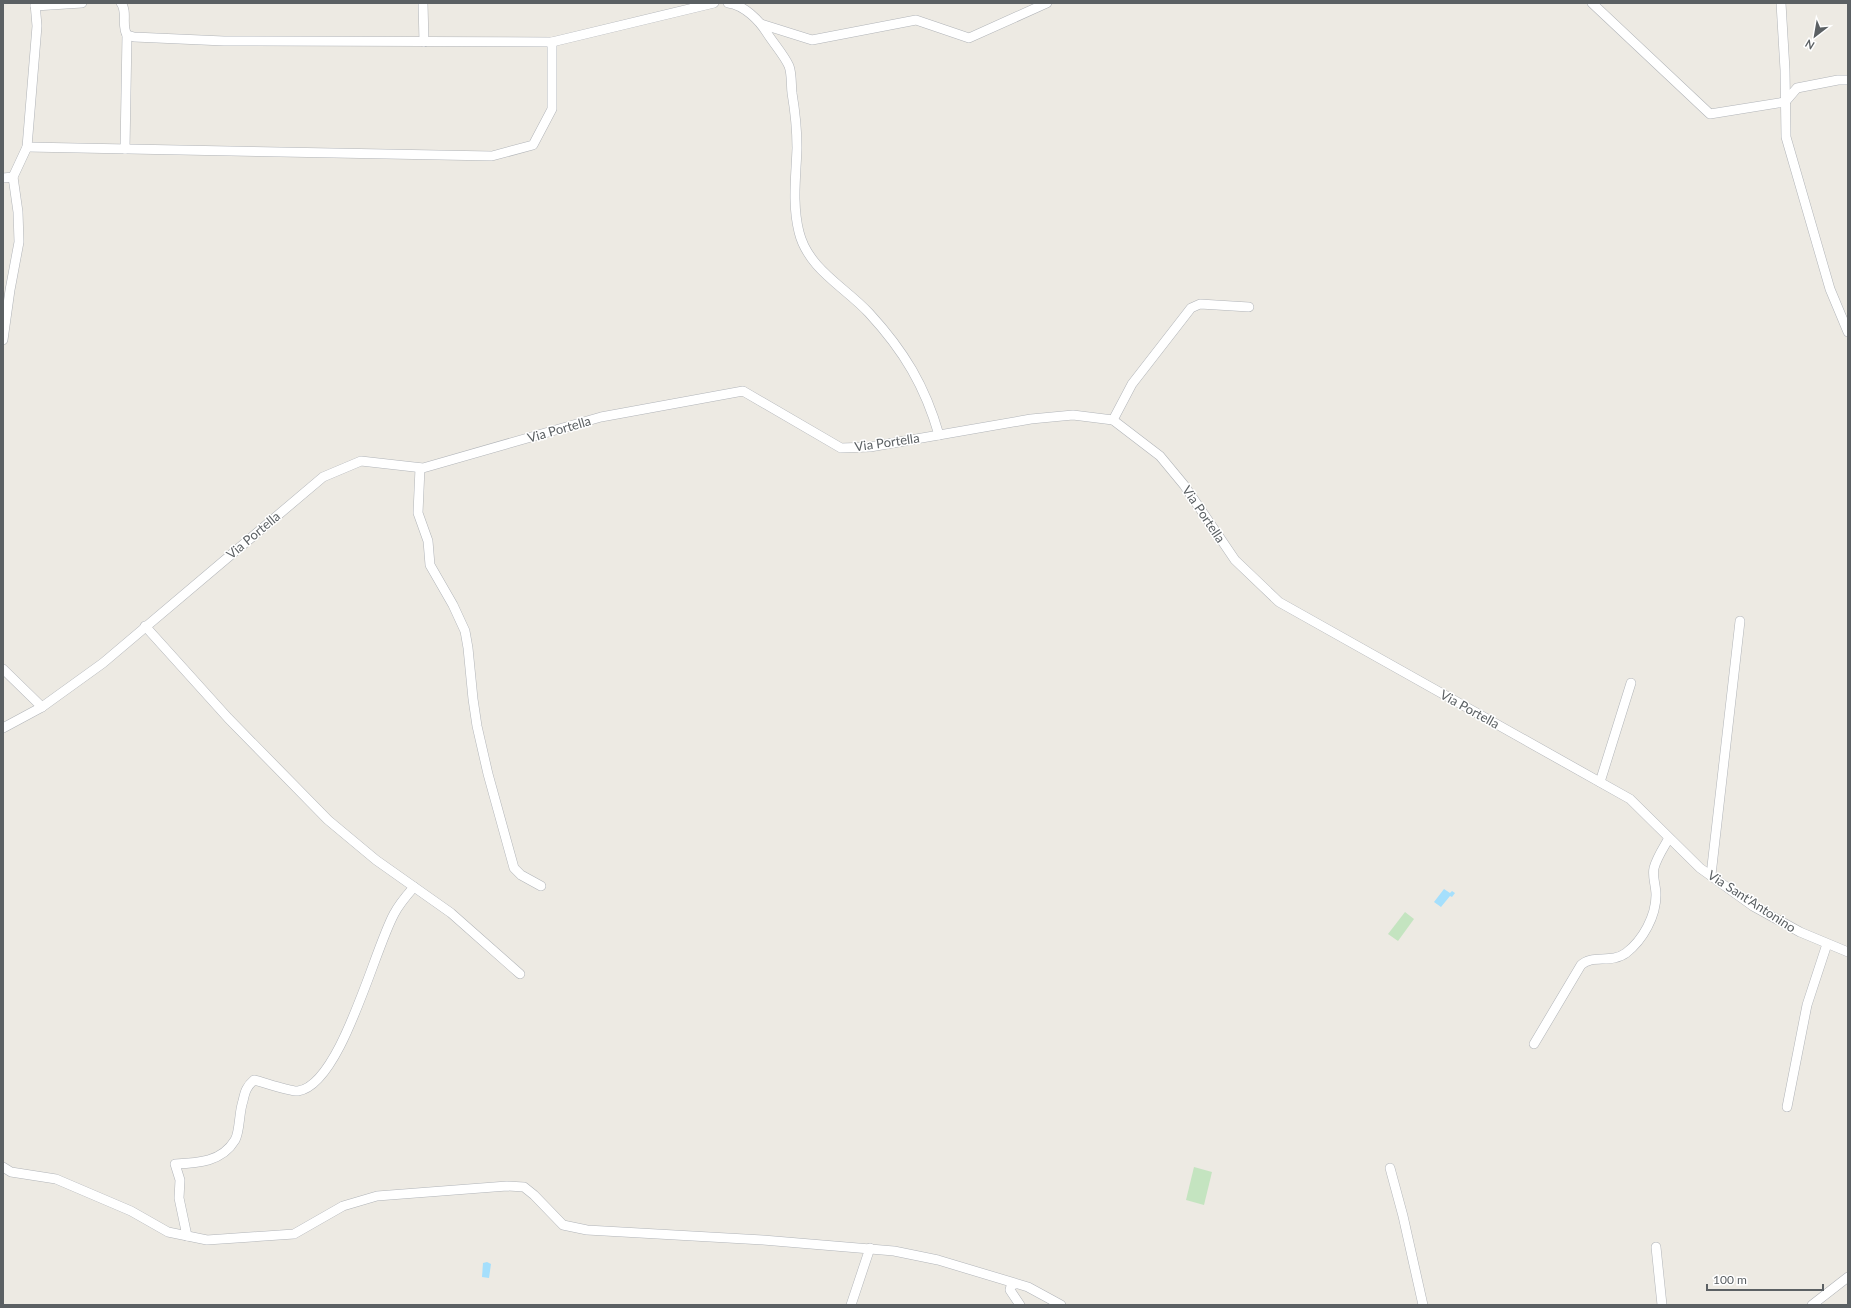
<svg xmlns="http://www.w3.org/2000/svg" width="1851" height="1308" viewBox="0 0 1851 1308" font-family="Lato,sans-serif">
<style>
.green{fill:#c4e4c0}
.water{fill:#a5dffc}
.lines{fill:none;stroke-linecap:round;stroke-linejoin:round}
.minor-casing{stroke:#b1b4b8;stroke-width:10}
.minor{stroke:#fff;stroke-width:9}
.labels{text-anchor:middle;stroke-width:3;stroke-linejoin:round;paint-order:stroke}
.street-label{font-size:13px;fill:#5b6063;stroke:#fff}
</style>
<rect width="100%" height="100%" fill="#edeae3"/>
<g class="green">
<polygon points="1405,912 1414,919 1398,941 1388,934"/>
<polygon points="1194,1167 1212,1172 1204,1205 1186,1200"/>
</g>
<g class="water">
<polygon points="1444,889 1450,893 1452,891 1455,893 1452,897 1450,896 1441,907 1434,902"/>
<polygon points="487,1262 491,1264 489,1278 482,1277 483,1263"/>
</g>
<g class="lines">
<g class="minor-casing">
<g id="minor">
<path d="M121,3C128,12 121,25 127,35L125,149"/>
<polyline points="423,3 424,42"/>
<path d="M728,3C744,5 759,20 767,33C774,44 784,55 789,66C792,74 791,85 792,93C795,111 797,130 797,148C796,176 792,204 799,232C808,269 845,287 869,313C904,351 925,386 939,435"/>
<polyline points="1592,3 1710,114 1785,102 1797,88 1838,80 1848,80"/>
<polyline points="1781,3 1785,70 1786,137 1830,289 1848,332"/>
<polyline points="35,6 82,3"/>
<polyline points="761,24 812,40 916,20 969,38 1047,3"/>
<polyline points="127,35 134,37 224,41 552,42 714,3"/>
<polyline points="27,147 492,156 533,145 552,109 552,42"/>
<polyline points="3,178 13,177"/>
<polyline points="3,340 10,290 19,242 18,212 13,177 27,147 37,26 35,3"/>
<polyline points="1113,420 1132,384 1191,308 1200,304 1249,307"/>
<polyline points="420,468 418,513 428,541 430,565 453,605 465,631 468,648 473,699 477,726 488,774 514,868 521,875 541,886"/>
<polyline points="145,626 228,718 328,820 376,860 451,913 520,974"/>
<polyline points="3,669 42,707"/>
<polyline points="3,728 42,707 103,663 323,477 361,461 423,468 601,417 743,391 841,448 870,447 1031,419 1073,415 1113,420 1160,456 1184,485 1235,560 1279,602 1630,799 1700,868 1753,906 1800,932 1848,952"/>
<polyline points="1600,782 1631,683"/>
<polyline points="1711,875 1740,621"/>
<path d="M1534,1044L1581,965C1592,954 1611,964 1626,953C1643,940 1656,916 1656,895C1656,885 1652,877 1654,868C1657,857 1664,847 1669,838"/>
<polyline points="1787,1107 1807,1005 1827,944"/>
<polyline points="3,1167 11,1172 56,1179 131,1211 168,1232 207,1240 294,1234 343,1206 377,1196 507,1186 524,1187 534,1195 563,1225 587,1230 763,1240 894,1251 938,1260 1028,1287 1061,1305"/>
<polyline points="1390,1168 1403,1216 1423,1305"/>
<path d="M187,1236L179,1198L180,1180L175,1164C198,1163 222,1162 235,1140C240,1132 239,1111 243,1101C245,1091 247,1086 254,1080C263,1082 291,1092 298,1091C341,1085 374,950 394,914C399,904 407,895 414,887"/>
<polyline points="1656,1247 1662,1305"/>
<polyline points="1015,1284 1011,1286 1010,1290 1020,1305"/>
<polyline points="851,1305 870,1248"/>
<polyline points="1812,1305 1848,1277"/>
</g>
</g>
<use href="#minor" class="minor"/>
</g>
<g class="labels">
<g class="street-label">
<text transform="translate(559 429) rotate(-16)" y="5">Via Portella</text>
<text transform="translate(887 442) rotate(-8)" y="5">Via Portella</text>
<text transform="translate(1204 514) rotate(56)" y="5">Via Portella</text>
<text transform="translate(253 535) rotate(-40)" y="5">Via Portella</text>
<text transform="translate(1470 709) rotate(29)" y="5">Via Portella</text>
<text transform="translate(1752 901) rotate(33)" y="5">Via Sant'Antonino</text>
</g>
</g>
<rect width="1851" height="1308" fill="none" stroke="#5b6063" stroke-width="8"/>
<g transform="translate(1815 36) rotate(211)" stroke="#ffffff" stroke-width="3" paint-order="stroke">
<path d="M0-3L7 15L0 10L-7 15Z" fill="#5b6063"/>
<text y="-6" font-size="11" font-weight="bold" text-anchor="middle" fill="#5b6063">N</text>
</g>
<path d="M1707 1284v6h116v-6" fill="none" stroke="#5b6063" stroke-width="2"/>
<text x="1713" y="1284" font-size="12" fill="#5b6063" stroke="#ffffff" stroke-width="3" paint-order="stroke">100 m</text>
</svg>
